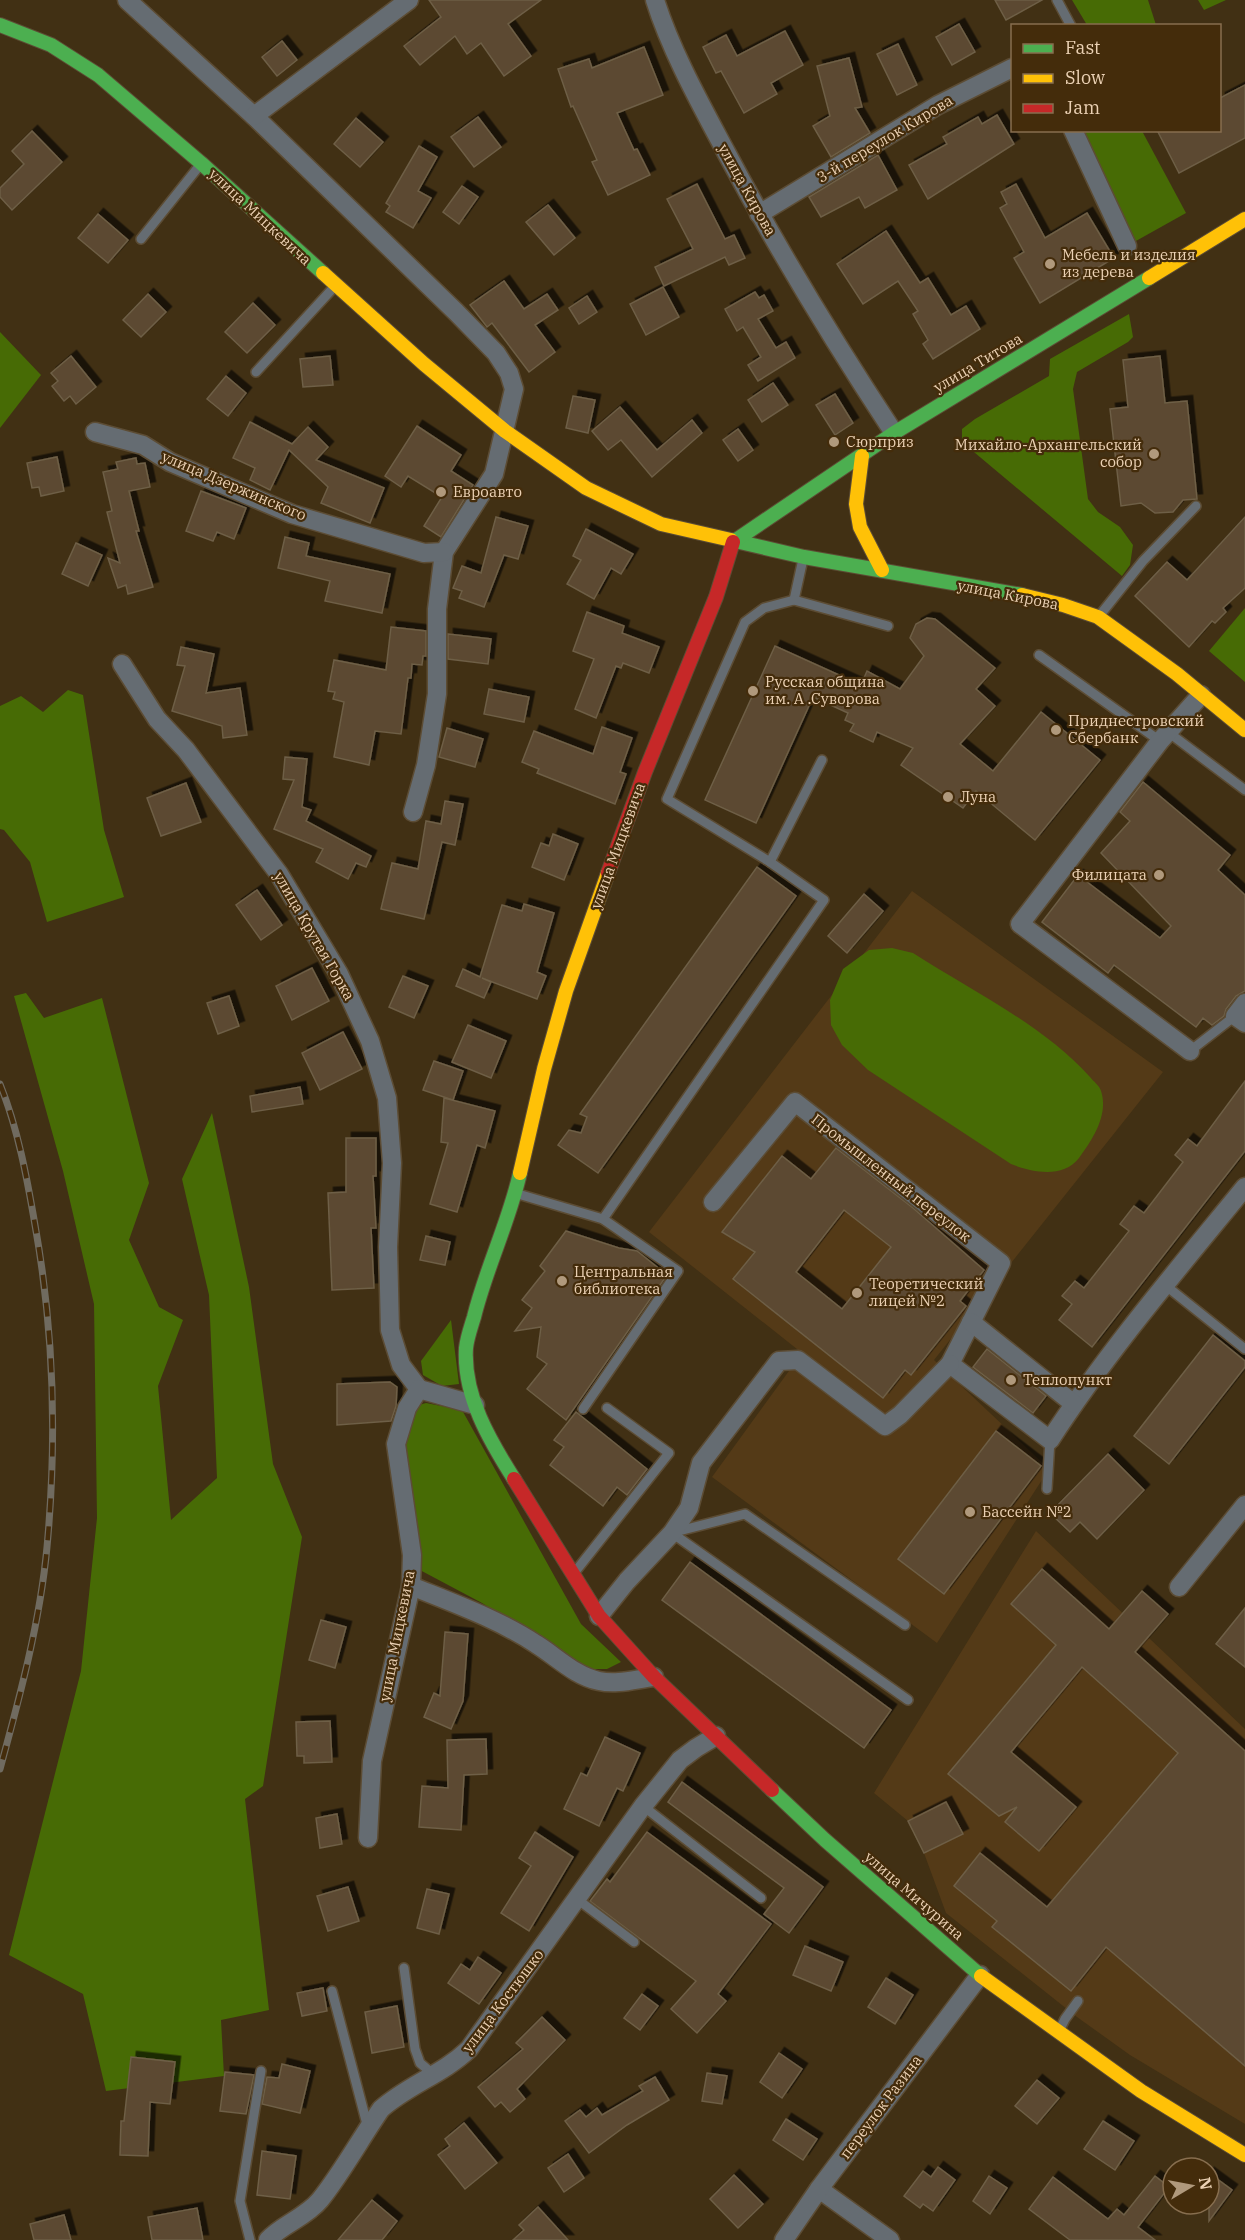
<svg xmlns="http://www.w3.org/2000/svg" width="1245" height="2240" viewBox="0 0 1245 2240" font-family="'IBM Plex Serif',serif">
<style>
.built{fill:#543a17}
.green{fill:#476b05}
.building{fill:#5b4a30;stroke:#6e5e46;stroke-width:1.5;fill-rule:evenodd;filter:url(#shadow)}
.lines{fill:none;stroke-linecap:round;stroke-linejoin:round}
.lane-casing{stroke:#5c4c34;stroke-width:12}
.street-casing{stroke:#5c4c34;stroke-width:21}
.fast-casing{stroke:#5c4c34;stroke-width:16}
.slow-casing{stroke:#5c4c34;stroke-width:16}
.jam-casing{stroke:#5c4c34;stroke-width:16}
.lane{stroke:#656c72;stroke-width:9}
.street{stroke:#656c72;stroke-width:18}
.fast{stroke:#4caf50;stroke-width:14}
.slow{stroke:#ffc107;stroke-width:14}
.jam{stroke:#c62828;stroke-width:14}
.rail-casing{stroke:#706b60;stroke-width:7}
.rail{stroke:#442c0b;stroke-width:4.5;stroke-dasharray:14;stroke-linecap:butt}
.poi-dot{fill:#b0997c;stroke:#442c0b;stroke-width:2}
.labels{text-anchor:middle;stroke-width:4.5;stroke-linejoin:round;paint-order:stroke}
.street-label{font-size:15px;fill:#ebd1b4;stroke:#442c0b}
.poi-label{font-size:15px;fill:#ebd1b4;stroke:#442c0b;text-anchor:start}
</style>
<defs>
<filter id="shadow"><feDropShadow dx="5.5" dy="-5.5" stdDeviation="0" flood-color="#0009"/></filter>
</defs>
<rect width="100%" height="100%" fill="#413014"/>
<g class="built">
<polygon points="912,891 1163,1072 934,1360 1049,1469 937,1643 712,1477 802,1353 649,1232"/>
<polygon points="1036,1531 1245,1729 1245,2124 1130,2055 1077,2017 946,1913 924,1853 908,1821 874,1793"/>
</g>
<g class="green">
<polygon points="1072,0 1148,0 1156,25 1087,25"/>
<polygon points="1198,0 1226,0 1204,10"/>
<polygon points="1073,131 1142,131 1186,213 1127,246"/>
<polygon points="1129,314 1133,337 1128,342 1077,372 1073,389 1088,499 1098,512 1120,527 1133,545 1130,565 1122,576 962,442 962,429 975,419 1049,376 1050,359"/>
<polygon points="0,332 41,375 0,428"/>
<polygon points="1245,608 1245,682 1209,651"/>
<polygon points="68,690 83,695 104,830 124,897 47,922 30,862 4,830 0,829 0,706 21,696 43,712"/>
<path d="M892,948L913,953C972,991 1042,1024 1090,1077C1093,1081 1100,1086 1101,1091C1109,1115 1092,1140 1079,1158C1063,1179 1031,1172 1011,1164L868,1070L842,1045L831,1025L830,1000L843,969L869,950Z"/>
<polygon points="26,993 44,1018 102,998 149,1183 129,1240 159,1307 183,1320 158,1386 171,1520 217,1478 209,1295 182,1179 212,1113 249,1287 273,1464 302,1537 263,1786 245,1799 269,2010 221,2020 224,2076 106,2091 83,1994 9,1955 81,1671 97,1518 94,1304 63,1171 14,996"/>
<polygon points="451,1320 459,1384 442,1386 423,1375 421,1361"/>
<polygon points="426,1403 462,1410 581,1624 621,1662 607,1669 585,1669 482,1603 418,1569 399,1442 412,1407"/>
</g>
<g class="building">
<polygon points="429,0 541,0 508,24 531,56 504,76 481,43 467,54 455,36 420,65 404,46 441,17"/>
<polygon points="995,0 1042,0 1006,20"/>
<polygon points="959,24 975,52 952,65 936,37"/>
<polygon points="785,31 803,65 771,83 777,94 744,113 721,71 716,73 703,47 726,35 737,56"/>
<polygon points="282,41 297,60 277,76 262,57"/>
<polygon points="898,44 917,85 897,95 877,54"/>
<polygon points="644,47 663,95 617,113 634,150 637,149 650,175 608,195 592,162 597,160 573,106 571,107 558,69 589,59 592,68"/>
<polygon points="849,58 862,107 855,108 870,133 831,157 813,126 830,116 817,66"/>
<polygon points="1245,85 1245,138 1179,173 1157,130 1220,130 1220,98"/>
<polygon points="997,115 1014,144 928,199 909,165 947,144 943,137 978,117 982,124"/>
<polygon points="478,117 501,147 474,167 451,137"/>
<polygon points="356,118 383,142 360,167 334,144"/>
<polygon points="32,131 62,162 12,210 0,197 0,188 24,164 12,151"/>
<polygon points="419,146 437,157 418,191 431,198 413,228 386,212 390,206 386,203"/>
<polygon points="878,155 897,190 865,208 859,197 821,217 809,197"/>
<polygon points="697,184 725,239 734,235 745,258 729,265 725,257 664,286 655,267 693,249 667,199"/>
<polygon points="1016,184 1045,238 1087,213 1114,258 1040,303 1014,258 1024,252 1000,208 1007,204 1001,192"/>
<polygon points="462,186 478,197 459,224 443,212"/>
<polygon points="548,205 575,238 554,255 526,222"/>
<polygon points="98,214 128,240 108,263 78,238"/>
<polygon points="886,231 920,283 928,278 951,315 966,306 980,329 933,359 923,344 928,340 913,314 918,311 898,281 863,304 837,264"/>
<polygon points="504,281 524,309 547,294 558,310 535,325 555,352 529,372 492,323 487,327 470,305"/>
<polygon points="663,287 679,317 646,335 630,304"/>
<polygon points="755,292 759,298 764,295 773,311 758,319 776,348 786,342 795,358 758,381 748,365 761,357 743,327 737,331 725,309"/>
<polygon points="148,294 166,312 141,337 123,320"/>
<polygon points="587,296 597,312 579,324 569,308"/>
<polygon points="253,303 275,325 247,353 225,332"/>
<polygon points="71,356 96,387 76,404 70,396 64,401 52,386 58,381 51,373"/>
<polygon points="330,356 333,385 303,387 300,359"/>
<polygon points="1160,356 1165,403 1187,401 1197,499 1183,500 1173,512 1155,513 1141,503 1121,506 1110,409 1128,407 1123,360"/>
<polygon points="226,376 246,393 228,416 207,399"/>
<polygon points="773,383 788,405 762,422 748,400"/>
<polygon points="835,394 853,423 835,435 816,405"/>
<polygon points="573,396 595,400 588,433 566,428"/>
<polygon points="620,407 657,450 692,420 702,433 652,477 621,440 608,450 592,431"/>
<polygon points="250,422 292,444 308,427 328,447 316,460 384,488 370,523 321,503 328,487 289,450 270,490 250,480 255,468 233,458"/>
<polygon points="417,426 461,455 451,471 473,485 441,537 424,526 442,497 408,476 401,487 385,476"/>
<polygon points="738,429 753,450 738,461 723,440"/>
<polygon points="57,457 64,491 41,496 39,487 32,488 27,463"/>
<polygon points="136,458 137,464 145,463 150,487 129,491 139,531 136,531 153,587 128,594 126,585 118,588 108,558 120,563 107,512 112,511 103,472 118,469 116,462"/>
<polygon points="201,491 246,508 234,539 217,532 213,541 186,531"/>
<polygon points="496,517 528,526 518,559 504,555 484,607 459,598 462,591 453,588 462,566 481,573"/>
<polygon points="1245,517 1245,588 1223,608 1226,612 1215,623 1212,621 1189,647 1135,596 1167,562 1187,580"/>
<polygon points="586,529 633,554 621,574 611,568 594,599 567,584 581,560 573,556"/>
<polygon points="285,537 309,543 306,556 390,574 382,613 325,601 330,581 278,568"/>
<polygon points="76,543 102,555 88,586 62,574"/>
<polygon points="587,612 624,626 622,633 659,647 649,673 623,663 621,668 616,666 596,718 575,709 594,659 573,651"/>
<polygon points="927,618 935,619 995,668 976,689 995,706 960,744 993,771 1041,712 1100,760 1035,840 976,791 963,808 901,765 913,748 877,732 873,742 850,731 854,724 845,720 848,713 813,697 756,823 705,800 775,646 861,685 867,671 900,689 924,656 910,638 916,624"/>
<polygon points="391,627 426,631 426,656 423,656 422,665 412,664 411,678 408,678 401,734 375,731 369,765 334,757 344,702 333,699 335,692 328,691 334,660 386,670"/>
<polygon points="448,634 491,639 488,664 448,659"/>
<polygon points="181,647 214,654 206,693 240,688 247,735 223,738 222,726 172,711 185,666 177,665"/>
<polygon points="489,689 529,697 524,722 484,714"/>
<polygon points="602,727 632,738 620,772 626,774 615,804 537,773 539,769 522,762 534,731 593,754"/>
<polygon points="447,728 483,739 475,767 439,757"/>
<polygon points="285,757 307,759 302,807 311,810 306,821 371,856 366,867 356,863 348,879 316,862 323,849 274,829 294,780 283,779"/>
<polygon points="1143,782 1230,855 1218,870 1245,895 1245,991 1236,996 1226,1009 1224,1016 1212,1025 1203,1018 1196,1027 1114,965 1108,973 1042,922 1078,875 1160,938 1171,926 1101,853 1130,821 1120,812"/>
<polygon points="186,783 201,822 161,836 147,798"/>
<polygon points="445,801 463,804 455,845 442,842 424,919 381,909 392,863 418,869 426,821 441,824"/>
<polygon points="553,834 578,844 564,880 532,867 541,843 549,846"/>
<polygon points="757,867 796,896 598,1173 558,1145 569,1130 581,1133 587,1117 580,1114"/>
<polygon points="257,890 282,925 261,940 236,905"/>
<polygon points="864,894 883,911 847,953 828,936"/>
<polygon points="524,904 554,913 537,972 546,976 537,999 482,978 491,982 484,998 456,986 463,969 480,977 502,905 522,911"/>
<polygon points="312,968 329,1001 292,1020 276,986"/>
<polygon points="403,976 428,986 414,1018 389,1007"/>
<polygon points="229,996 239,1026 218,1034 207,1003"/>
<polygon points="468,1025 506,1041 491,1078 452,1062"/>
<polygon points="343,1032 362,1069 320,1090 302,1053"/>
<polygon points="434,1061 463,1071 453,1100 423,1090"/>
<polygon points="1245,1081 1245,1151 1092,1347 1059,1320 1072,1304 1062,1296 1075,1281 1084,1288 1129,1231 1120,1224 1134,1206 1144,1213 1183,1162 1175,1155 1188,1139 1197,1146"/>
<polygon points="300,1087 303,1104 252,1112 250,1096"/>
<polygon points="444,1098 495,1111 485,1148 477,1145 457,1212 430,1204 448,1143 441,1142"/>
<polygon points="346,1138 376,1138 376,1176 373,1176 376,1228 371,1228 374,1288 332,1290 328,1193 346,1192"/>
<path d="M836,1148L913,1208L984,1270L960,1301L966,1306L911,1375L905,1370L883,1398L733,1279L755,1252L722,1232L782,1156L811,1179ZM844,1210L891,1247L842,1309L796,1272Z"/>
<polygon points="566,1231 619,1248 637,1251 667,1275 566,1420 527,1389 547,1364 537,1357 541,1327 515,1331 532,1308 522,1300 545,1271 540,1266"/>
<polygon points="426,1236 450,1242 445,1265 420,1260"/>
<polygon points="1213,1335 1245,1361 1245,1367 1169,1464 1134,1436"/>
<polygon points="987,1349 1046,1396 1033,1413 973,1367"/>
<polygon points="390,1382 397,1387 396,1406 391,1421 337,1425 337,1384"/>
<polygon points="576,1412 647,1469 627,1495 617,1487 603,1506 550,1465 564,1447 554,1440"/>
<polygon points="996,1431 1041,1466 944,1594 898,1559"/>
<polygon points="1108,1454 1144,1490 1097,1539 1080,1522 1070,1532 1050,1513"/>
<polygon points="690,1562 891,1710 864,1748 662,1600"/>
<polygon points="1042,1569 1109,1629 1142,1591 1168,1614 1135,1652 1245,1751 1245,2066 1106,1947 1071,1991 992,1927 997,1921 954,1886 980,1853 1047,1907 1178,1753 1082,1667 1011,1752 1076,1807 1039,1851 1005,1822 1017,1807 999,1816 948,1774 1056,1645 1011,1604"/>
<polygon points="1245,1608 1245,1667 1216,1644"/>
<polygon points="321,1620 346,1627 335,1668 309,1660"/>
<polygon points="445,1632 468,1634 463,1701 451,1729 424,1717 434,1693 440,1696"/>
<polygon points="330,1721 332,1762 304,1763 304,1756 297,1756 296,1722"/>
<polygon points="605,1737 640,1753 623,1791 617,1788 599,1826 564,1809 581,1773 587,1776"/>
<polygon points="486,1739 487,1774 464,1775 461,1830 419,1827 422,1786 448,1788 447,1740"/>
<polygon points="682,1782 823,1887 789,1933 764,1914 784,1888 668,1802"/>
<polygon points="946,1802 963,1834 924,1853 908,1821"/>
<polygon points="337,1814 342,1844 320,1848 316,1818"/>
<polygon points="535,1832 573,1857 529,1931 501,1913 531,1866 519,1858"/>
<polygon points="647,1832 771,1924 718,1994 726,2001 697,2033 671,2009 696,1981 590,1901 607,1879 610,1882"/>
<polygon points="348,1887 359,1921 328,1931 317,1896"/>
<polygon points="427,1889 449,1894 439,1934 417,1928"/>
<polygon points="805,1946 843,1962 831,1991 793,1975"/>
<polygon points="478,1957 501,1973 479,2004 448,1983 461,1964 470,1970"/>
<polygon points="886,1978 913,1995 895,2024 868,2007"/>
<polygon points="323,1988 327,2011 302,2016 297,1993"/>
<polygon points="642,1994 658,2006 640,2030 624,2018"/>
<polygon points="397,2006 404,2047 372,2053 365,2012"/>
<polygon points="542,2017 565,2040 517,2089 525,2099 510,2112 501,2102 495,2107 478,2087 523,2049 516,2043"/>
<polygon points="779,2053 802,2069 782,2098 760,2082"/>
<polygon points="131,2057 175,2062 170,2104 150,2102 148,2156 120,2155 121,2121 124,2121"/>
<polygon points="282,2064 310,2071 300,2113 262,2104 267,2077 279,2078"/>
<polygon points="225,2072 254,2075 246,2114 220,2111"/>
<polygon points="707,2073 727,2076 722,2104 702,2101"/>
<polygon points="655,2077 669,2100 627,2125 589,2153 565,2121 580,2110 586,2117 597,2108 602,2115 643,2091 639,2086"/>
<polygon points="1037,2080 1059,2098 1037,2124 1015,2106"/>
<polygon points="786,2119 817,2139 803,2160 773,2140"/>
<polygon points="1103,2121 1134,2141 1115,2170 1084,2149"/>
<polygon points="464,2123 497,2163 465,2189 438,2155 450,2146 445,2139"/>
<polygon points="262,2151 296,2156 290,2199 257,2195"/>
<polygon points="568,2154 584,2178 564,2192 548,2168"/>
<polygon points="938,2167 955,2180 933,2211 923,2204 920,2208 904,2196 923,2171 931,2177"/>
<polygon points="1209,2173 1232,2190 1209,2221"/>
<polygon points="734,2175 763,2204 738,2228 710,2199"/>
<polygon points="989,2176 1007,2188 990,2214 973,2201"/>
<polygon points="1155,2176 1169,2187 1138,2227 1155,2240 1070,2240 1029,2209 1053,2177 1108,2219 1117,2209 1124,2215"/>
<polygon points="372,2200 397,2221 382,2240 338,2240"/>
<polygon points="538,2207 568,2240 513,2240 524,2230 519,2225"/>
<polygon points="197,2208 203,2240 152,2240 148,2217"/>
<polygon points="64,2215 71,2240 34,2240 30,2224"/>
</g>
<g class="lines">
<g class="lane-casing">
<g id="lane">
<polyline points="1057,0 1071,26"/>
<polyline points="141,239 200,165"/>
<polyline points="256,372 335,286"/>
<polyline points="794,600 803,559"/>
<polyline points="1100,615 1143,561 1196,506"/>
<polyline points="1039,655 1160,741"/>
<polyline points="1168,732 1245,790"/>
<polyline points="822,760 770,862 667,799 745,622 764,608 794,600 888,626"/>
<polyline points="1190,1051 1235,1016"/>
<polyline points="518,1194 603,1219 824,900 770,862"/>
<polyline points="1165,1285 1245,1349"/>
<polyline points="583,1409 678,1271 603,1219"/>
<polyline points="1047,1489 1050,1440"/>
<polyline points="675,1532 745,1514 905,1625"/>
<polyline points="672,1533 908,1700"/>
<polyline points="575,1572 669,1453 607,1408"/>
<polyline points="643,1806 761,1898"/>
<polyline points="577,1899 634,1942"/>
<polyline points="404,1968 415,2049 420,2063 433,2074"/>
<polyline points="332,1991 368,2128"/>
<polyline points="1059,2031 1065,2019 1078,2001"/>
<polyline points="250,2240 240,2201 261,2071"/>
</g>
</g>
<g class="street-casing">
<g id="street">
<polyline points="127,0 254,116 456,312 496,353 509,373 514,389 494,474 444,552 437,609 437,694 426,765 413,812"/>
<path d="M655,0C671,51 701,105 726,152C777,248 834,342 894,433"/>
<polyline points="254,116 409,0"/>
<polyline points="1073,130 1127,246"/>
<polyline points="759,214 938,105 1012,68"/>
<polyline points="95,432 143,445 170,462 292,514 424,553 444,552"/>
<polyline points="122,664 157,719 186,750 279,874 339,974 370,1041 387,1098 392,1163 388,1247 390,1330 401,1365 419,1389"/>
<polyline points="1245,1003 1235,1016 1245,1023"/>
<polyline points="1190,1051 1020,924 1160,741 1201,695"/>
<path d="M713,1202L795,1102L1001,1263L950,1364L1050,1440C1108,1351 1178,1269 1245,1187"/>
<polyline points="971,1322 1074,1404"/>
<path d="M411,1586C453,1603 498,1619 536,1644C557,1657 575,1676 599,1681C617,1685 636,1679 654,1677"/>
<polyline points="1179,1587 1245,1505"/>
<polyline points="599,1616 627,1581 672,1533 689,1508 701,1463 779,1361 798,1360 885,1426 900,1415 950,1364"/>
<polyline points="368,1838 372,1761 411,1586 412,1555 396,1444 407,1408 419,1389 475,1405"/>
<polyline points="819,2189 890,2240"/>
<path d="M268,2240C281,2225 305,2218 320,2200C341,2174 361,2138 381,2109C408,2085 443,2074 469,2049L643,1806L680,1760L696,1748L716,1736"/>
<polyline points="784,2240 819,2189 980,1975"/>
</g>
</g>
<g class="fast-casing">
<g id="fast">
<polyline points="0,25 51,45 98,75 201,163 323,273"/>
<polyline points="731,540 804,557 1022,595"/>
<polyline points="733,542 894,433 1149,278"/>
<path d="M514,1479C490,1441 463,1396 466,1348C467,1338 471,1327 474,1317C486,1268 509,1222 520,1173"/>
<polyline points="772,1790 825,1840 981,1976"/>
</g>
</g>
<g class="slow-casing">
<g id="slow">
<polyline points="323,273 424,364 505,431 586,488 661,524 731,540"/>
<polyline points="1149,278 1245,219"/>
<polyline points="862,456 856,504 860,527 882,570"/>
<polyline points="1022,595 1063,605 1098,617 1177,674 1245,730"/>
<polyline points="520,1173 544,1069 566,991 608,873"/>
<polyline points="981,1976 1141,2091 1245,2155"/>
</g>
</g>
<g class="jam-casing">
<g id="jam">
<polyline points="608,873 645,772 716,597 733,542"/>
<polyline points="514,1479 599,1616 654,1677 772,1790"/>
</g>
</g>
<use href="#lane" class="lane"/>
<use href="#street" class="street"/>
<use href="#fast" class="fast"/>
<use href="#slow" class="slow"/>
<use href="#jam" class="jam"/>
<g class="rail-casing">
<path id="rail" d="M0,1084C18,1129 27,1178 35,1225C54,1331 57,1439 47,1547C40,1622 20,1696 0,1769"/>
</g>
<use href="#rail" class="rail"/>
</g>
<g class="poi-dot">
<circle cx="1050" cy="264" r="6"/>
<circle cx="834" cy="442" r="6"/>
<circle cx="1154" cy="454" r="6"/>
<circle cx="441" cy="492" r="6"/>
<circle cx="753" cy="691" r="6"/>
<circle cx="1056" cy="730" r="6"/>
<circle cx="948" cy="797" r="6"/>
<circle cx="1159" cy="875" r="6"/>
<circle cx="562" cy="1281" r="6"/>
<circle cx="857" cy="1293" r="6"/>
<circle cx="1011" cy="1380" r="6"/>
<circle cx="970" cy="1512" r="6"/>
</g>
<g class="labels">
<g class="street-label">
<text transform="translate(885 139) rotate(-31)" y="5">3-й переулок Кирова</text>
<text transform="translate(747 190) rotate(61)" y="5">улица Кирова</text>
<text transform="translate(260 217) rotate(43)" y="5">улица Мицкевича</text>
<text transform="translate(978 363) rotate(-31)" y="5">улица Титова</text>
<text transform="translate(234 486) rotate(23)" y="5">улица Дзержинского</text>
<text transform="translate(1008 595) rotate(11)" y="5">улица Кирова</text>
<text transform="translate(618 846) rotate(-70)" y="5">улица Мицкевича</text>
<text transform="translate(314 936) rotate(60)" y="5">улица Крутая Горка</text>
<text transform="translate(891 1178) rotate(38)" y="5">Промышленный переулок</text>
<text transform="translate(397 1636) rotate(-79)" y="5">улица Мицкевича</text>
<text transform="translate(914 1896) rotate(41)" y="5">улица Мичурина</text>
<text transform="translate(503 2001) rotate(-53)" y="5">улица Костюшко</text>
<text transform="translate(881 2107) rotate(-53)" y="5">переулок Разина</text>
</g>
<g class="poi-label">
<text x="1062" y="260">Мебель и изделия<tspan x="1062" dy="17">из дерева</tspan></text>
<text x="846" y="447">Сюрприз</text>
<text x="1142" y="450" text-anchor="end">Михайло-Архангельский<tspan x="1142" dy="17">собор</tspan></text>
<text x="453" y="497">Евроавто</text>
<text x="765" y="687">Русская община<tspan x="765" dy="17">им. А .Суворова</tspan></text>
<text x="1068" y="726">Приднестровский<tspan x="1068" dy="17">Сбербанк</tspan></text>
<text x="960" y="802">Луна</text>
<text x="1147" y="880" text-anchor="end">Филицата</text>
<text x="574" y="1277">Центральная<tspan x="574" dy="17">библиотека</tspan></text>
<text x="869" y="1289">Теоретический<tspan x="869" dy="17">лицей №2</tspan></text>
<text x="1023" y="1385">Теплопункт</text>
<text x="982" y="1517">Бассейн №2</text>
</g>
</g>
<rect x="1011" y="24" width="210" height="108" fill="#442c0b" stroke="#876e4f" stroke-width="1.5"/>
<rect x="1023" y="44" width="30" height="9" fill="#4caf50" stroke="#876e4f" stroke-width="1.5"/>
<text x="1065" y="54" font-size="18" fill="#ebd1b4">Fast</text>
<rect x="1023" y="74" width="30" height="9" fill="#ffc107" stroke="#876e4f" stroke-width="1.5"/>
<text x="1065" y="84" font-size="18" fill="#ebd1b4">Slow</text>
<rect x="1023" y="104" width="30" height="9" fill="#c62828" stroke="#876e4f" stroke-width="1.5"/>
<text x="1065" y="114" font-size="18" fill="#ebd1b4">Jam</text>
<g transform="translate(1191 2186) rotate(80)"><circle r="28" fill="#442c0b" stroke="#876e4f" stroke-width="1.5"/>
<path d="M0-4.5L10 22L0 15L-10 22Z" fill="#b0997c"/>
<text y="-9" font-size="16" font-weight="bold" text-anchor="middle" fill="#ebd1b4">N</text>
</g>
</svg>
